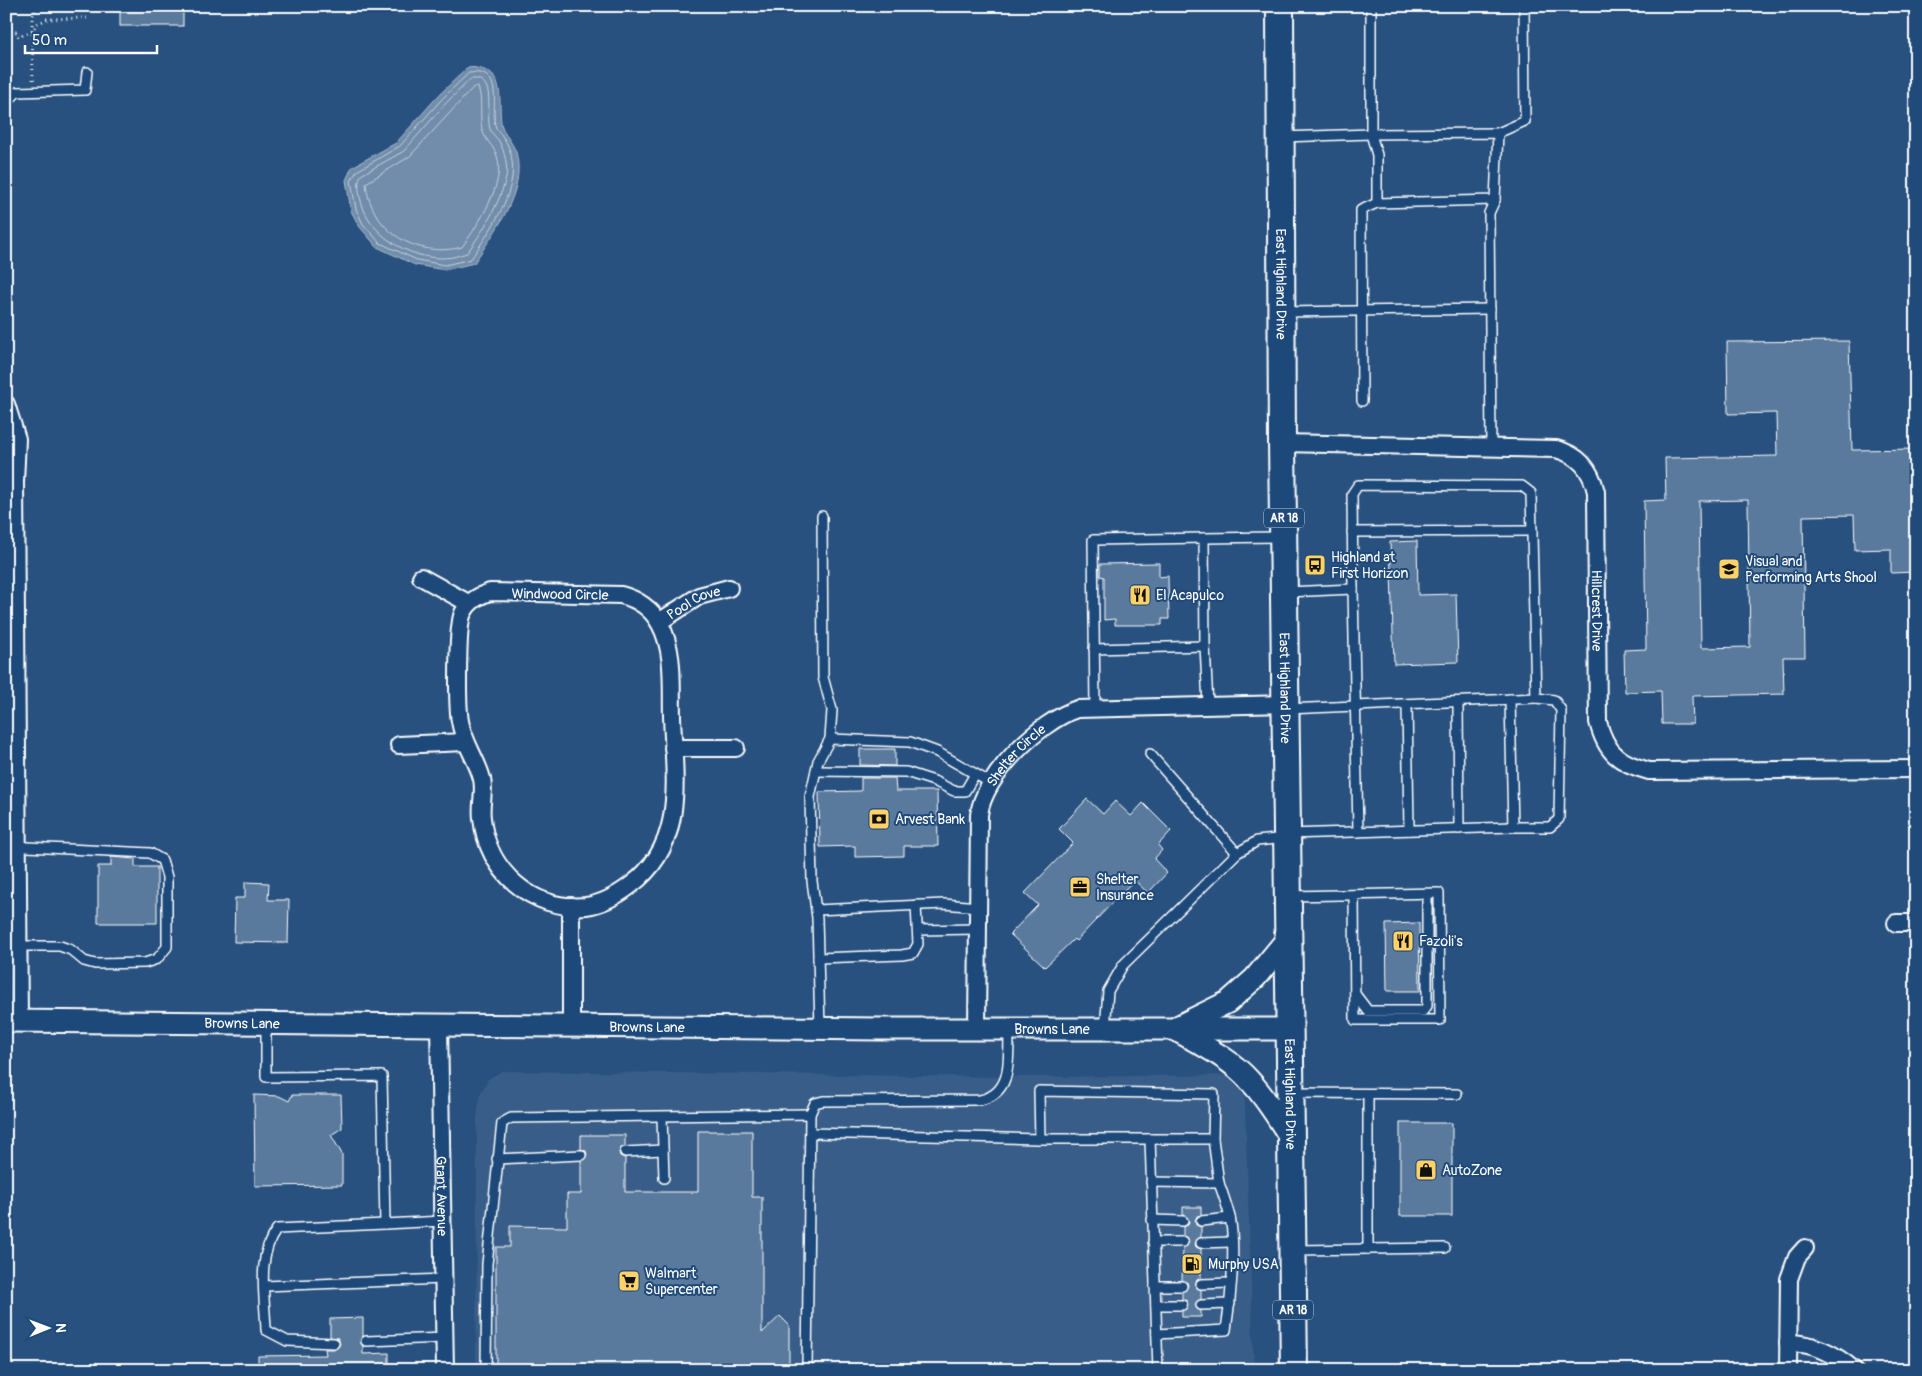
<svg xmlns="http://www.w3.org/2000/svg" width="1922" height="1376" viewBox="0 0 1922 1376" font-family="Pangolin,sans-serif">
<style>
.built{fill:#375d88}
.water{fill:#718dab;stroke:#aabbcd}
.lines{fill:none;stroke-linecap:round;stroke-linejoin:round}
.shore{stroke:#c6d1dd;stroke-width:1}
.building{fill:#5a7a9d;stroke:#fff;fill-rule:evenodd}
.service-casing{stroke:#fff;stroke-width:12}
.minor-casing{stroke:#fff;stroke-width:20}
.tertiary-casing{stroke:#fff;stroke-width:25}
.primary-casing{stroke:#fff;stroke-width:30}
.path{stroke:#fff;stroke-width:3;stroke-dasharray:1 4;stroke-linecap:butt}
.service{stroke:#1f4a7a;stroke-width:9}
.minor{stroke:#1f4a7a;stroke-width:16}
.tertiary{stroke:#1f4a7a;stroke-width:21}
.primary{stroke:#1f4a7a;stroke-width:26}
.labels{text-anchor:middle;stroke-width:4;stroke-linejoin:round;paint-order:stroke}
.shield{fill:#1f4a7a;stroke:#bcc9d7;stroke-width:1}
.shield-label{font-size:12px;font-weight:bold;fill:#fff}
.street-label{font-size:14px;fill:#fff;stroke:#1f4a7a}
.poi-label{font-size:14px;fill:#fff;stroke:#1f4a7a;text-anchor:start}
</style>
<rect width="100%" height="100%" fill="#28517f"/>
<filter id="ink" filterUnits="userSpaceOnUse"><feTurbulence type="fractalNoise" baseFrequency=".02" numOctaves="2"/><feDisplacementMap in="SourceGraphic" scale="10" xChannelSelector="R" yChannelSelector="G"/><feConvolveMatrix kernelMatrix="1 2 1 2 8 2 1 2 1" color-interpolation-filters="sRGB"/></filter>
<g filter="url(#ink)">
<polygon class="built" points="502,1071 1022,1077 1244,1075 1254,1370 476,1370 477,1118 480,1094 488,1079"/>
<path class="water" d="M468,67C507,69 498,94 501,122C501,130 513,143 516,152C527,191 494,233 474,263L445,270L415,265L377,247L359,226L351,211L346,180L352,167L396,143L438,96Z"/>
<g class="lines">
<g class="shore">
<path d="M469,73C507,68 489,110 496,128C498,131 501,134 503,137C511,148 514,164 512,177C508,206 487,235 471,259L445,265L417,260L380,243L363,224L356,209L351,181L357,171L400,146L442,99Z"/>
<path d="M471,79C498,76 485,114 490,129C492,134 496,137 499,141C505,152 508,167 506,178C499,205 483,231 467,253C460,255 452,258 444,258C408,259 367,234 360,197C359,189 357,183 361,175L404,151L446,103Z"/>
<path d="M474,87H478C483,101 479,114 482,129C484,139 494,146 497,156C506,183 478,225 462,247C417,259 370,231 366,183L409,157Z"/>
</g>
</g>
<g class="building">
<rect x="120" y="6" width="63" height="20"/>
<path d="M1849,341L1852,450L1916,449V572L1891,573V549L1855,550L1854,515L1803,516L1805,657H1783L1784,694L1692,696L1693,724H1662L1661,691L1625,692L1624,650L1646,649L1644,501L1666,500L1665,458L1777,456L1776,413L1728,414L1727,342ZM1748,500L1750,647L1701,648L1699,501Z"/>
<polygon points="1417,541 1418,595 1456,594 1458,662 1394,664 1390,542"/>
<polygon points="1159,563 1159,577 1168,576 1169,619 1162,619 1162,625 1115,625 1115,619 1104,620 1104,577 1100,576 1100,564"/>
<polygon points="860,749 895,749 895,766 860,765"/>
<polygon points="861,778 895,778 896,791 937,791 938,846 904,846 904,856 855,857 855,846 820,847 819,792 861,791"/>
<polygon points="1087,799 1103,814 1115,801 1131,816 1143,803 1171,831 1158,845 1162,850 1154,859 1167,873 1148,893 1134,880 1076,941 1074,939 1045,967 1010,934 1038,905 1025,893 1073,843 1059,829"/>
<polygon points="111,857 135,859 135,867 157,867 157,923 98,923 98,866 111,866"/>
<polygon points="245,882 269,883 268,900 289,900 288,943 234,942 235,898 245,898"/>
<polygon points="1419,923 1420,991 1387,991 1386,924"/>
<polygon points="254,1095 279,1096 289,1101 292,1095 341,1095 342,1128 331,1135 342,1154 342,1185 255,1186"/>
<rect x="1400" y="1123" width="52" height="93"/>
<polygon points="698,1131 752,1131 752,1197 762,1197 762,1333 780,1316 789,1325 789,1365 785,1370 496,1370 496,1247 510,1247 510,1226 567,1227 567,1194 581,1194 581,1161 587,1155 586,1151 581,1149 581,1135 625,1135 625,1146 619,1152 620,1156 625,1158 625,1192 698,1192"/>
<polygon points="1183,1207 1201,1207 1201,1215 1197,1216 1195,1221 1196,1225 1201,1227 1201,1237 1195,1243 1196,1247 1201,1249 1201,1278 1195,1284 1201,1290 1201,1299 1195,1305 1201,1311 1201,1317 1182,1317 1182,1311 1188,1305 1187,1301 1182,1299 1182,1292 1188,1286 1187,1282 1182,1280 1183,1248 1189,1242 1188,1238 1183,1236 1183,1227 1188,1225 1189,1221 1183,1215"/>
<polygon points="363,1318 363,1336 360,1341 363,1346 363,1354 389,1353 389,1370 258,1370 258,1356 326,1355 325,1349 336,1349 340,1344 338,1338 330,1337 330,1319"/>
</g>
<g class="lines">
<g class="service-casing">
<g id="service">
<polyline points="6,103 17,92 85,90 87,72"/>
<polygon points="1498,133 1495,200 1377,203 1377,155 1371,134"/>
<polyline points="1498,133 1525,121 1524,6"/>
<polyline points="1282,137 1371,134 1371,6"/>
<polyline points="1283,312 1490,309"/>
<polyline points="1362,401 1361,210 1377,203"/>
<polyline points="1491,448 1489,213 1495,200"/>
<polyline points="822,516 823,677 832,710 830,739"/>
<polyline points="1352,532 1532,531"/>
<polyline points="1353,589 1358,832"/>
<polyline points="1094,649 1205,646"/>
<polyline points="1510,699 1513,827 1550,827 1559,819 1561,710 1554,700 1536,698"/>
<polyline points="1458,702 1459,829"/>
<polyline points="1407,704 1409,830"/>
<polyline points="1208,705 1205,646 1204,538 1281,537"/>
<polyline points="1095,707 1093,540 1204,538"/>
<polyline points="1287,709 1536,698 1531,493 1522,486 1358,485 1352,494 1353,589 1287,592"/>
<polyline points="1150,754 1237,853"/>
<polyline points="816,771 906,772 934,781 954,791 965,791 975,774"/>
<polyline points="1288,834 1513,827"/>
<polyline points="6,846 150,853 162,860 167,877 167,947 157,959 145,963 95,964 84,961 71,950 60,946 6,946"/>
<polyline points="1290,896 1439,893 1440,1020 1355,1020 1354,895"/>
<polyline points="816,910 944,904 978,907"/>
<polyline points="918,930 978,929"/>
<polyline points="818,958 902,955 913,953 918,944 916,905"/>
<polyline points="1355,994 1368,1011 1423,1011 1427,1006 1427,894"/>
<polyline points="266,1023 266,1077 382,1076 385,1224 443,1221"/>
<polyline points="820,1028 817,918 812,881 810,797 818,761 830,739 910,742 937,752 991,783"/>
<polyline points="1105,1029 1108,991 1123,965 1237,853 1257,841 1285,838"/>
<polyline points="1292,1093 1457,1094"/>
<polyline points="662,1117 664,1178"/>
<polyline points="811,1133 1040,1139 1150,1139 1158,1370"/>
<polyline points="1040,1139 1039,1091 1214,1094 1213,1139 1219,1183 1151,1182"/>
<polyline points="1150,1139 1213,1139"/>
<polyline points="625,1152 663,1150"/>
<polyline points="497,1159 581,1155"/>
<polyline points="1152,1220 1183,1221"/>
<polyline points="1201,1221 1230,1218"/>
<polyline points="1153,1242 1183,1242"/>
<polyline points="1201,1243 1231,1242"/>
<polyline points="1368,1249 1368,1094"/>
<polyline points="1295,1250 1445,1248"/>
<polyline points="1201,1284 1231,1283"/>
<polyline points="264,1286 444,1279"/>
<polyline points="1155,1286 1182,1286"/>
<polyline points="1156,1305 1182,1305"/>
<polyline points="1201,1305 1230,1304"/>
<path d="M1157,1334L1226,1330C1231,1299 1236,1248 1230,1217C1227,1206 1223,1194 1219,1183"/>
<polyline points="366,1341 445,1338"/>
<path d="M334,1343L287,1341L266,1330C265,1297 256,1256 277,1229L385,1224"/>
<polyline points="486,1370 487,1264 502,1123 511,1118 810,1114"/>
<path d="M807,1370L810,1114L815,1103L823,1101L980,1100C1014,1093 1008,1057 1009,1029"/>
</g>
</g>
<g class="minor-casing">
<g id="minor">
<polyline points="6,404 17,439 15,482 19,1021"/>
<path id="s1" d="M1282,443L1556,449C1579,455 1591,469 1596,492L1598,722C1606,753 1619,763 1649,771L1916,769"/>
<polyline points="421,577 468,603"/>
<path d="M490,592L621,595C637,599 652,609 660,624C675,652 671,686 672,716C674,778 687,843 631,885C618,895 602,904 586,906C532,911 487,871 482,818C480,805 485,792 482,779C477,759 463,742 460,721C457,705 457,625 463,613C469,601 478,596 490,592Z"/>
<path id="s2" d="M659,622L699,596L729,588"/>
<polyline points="399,745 465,742"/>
<polyline points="673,748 736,748"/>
<polyline points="571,906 571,1025"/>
<polyline points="1896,923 1916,923"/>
<path id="s3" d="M439,1024L445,1370"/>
<path id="s4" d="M977,1029L979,815C983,776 1040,721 1077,709L1286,704"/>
<path d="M1788,1343C1814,1343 1834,1353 1854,1370"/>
<polyline points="1788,1370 1789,1279 1797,1257 1805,1248"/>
</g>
</g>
<g class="tertiary-casing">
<g id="tertiary">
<path id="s5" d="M6,1021L880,1029H1288"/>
<polyline points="1179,1026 1228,1002 1255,978 1288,938"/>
<path d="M1174,1029C1200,1044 1230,1058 1250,1081C1266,1098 1278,1118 1290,1137"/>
</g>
</g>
<g class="primary-casing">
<g id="primary">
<path id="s6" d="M1280,6L1282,443L1294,1370"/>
</g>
</g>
<g class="path">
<polyline points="6,36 16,32 19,37 32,31 37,24 47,19 87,18"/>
<polyline points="33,80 32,18 36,6"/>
</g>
<use href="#service" class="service"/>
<use href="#minor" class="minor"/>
<use href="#tertiary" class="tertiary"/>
<use href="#primary" class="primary"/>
</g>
</g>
<defs>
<g id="bus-square" transform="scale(1.125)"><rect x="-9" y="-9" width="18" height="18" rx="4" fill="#ffd166" stroke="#1f4a7a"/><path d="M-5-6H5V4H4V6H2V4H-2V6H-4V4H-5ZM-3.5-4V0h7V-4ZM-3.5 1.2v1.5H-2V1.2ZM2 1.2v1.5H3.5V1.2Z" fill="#111"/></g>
<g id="school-square" transform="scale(1.125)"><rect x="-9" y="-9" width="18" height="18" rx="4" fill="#ffd166" stroke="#1f4a7a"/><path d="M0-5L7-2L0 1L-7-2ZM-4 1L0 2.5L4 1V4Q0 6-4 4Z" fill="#111"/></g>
<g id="restaurant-square" transform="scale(1.125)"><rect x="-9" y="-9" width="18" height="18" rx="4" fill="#ffd166" stroke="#1f4a7a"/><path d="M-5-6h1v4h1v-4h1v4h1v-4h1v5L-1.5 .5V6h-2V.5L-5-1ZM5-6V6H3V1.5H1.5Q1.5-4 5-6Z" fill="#111"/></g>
<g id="bank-square" transform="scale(1.125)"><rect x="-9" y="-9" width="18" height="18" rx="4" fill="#ffd166" stroke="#1f4a7a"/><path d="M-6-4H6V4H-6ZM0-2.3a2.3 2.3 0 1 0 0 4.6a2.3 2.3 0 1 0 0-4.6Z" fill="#111"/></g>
<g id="office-square" transform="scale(1.125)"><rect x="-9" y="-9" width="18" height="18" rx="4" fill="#ffd166" stroke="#1f4a7a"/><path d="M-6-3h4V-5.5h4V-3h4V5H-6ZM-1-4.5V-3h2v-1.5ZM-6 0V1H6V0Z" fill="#111"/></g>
<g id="shop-square" transform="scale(1.125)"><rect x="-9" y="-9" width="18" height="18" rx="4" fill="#ffd166" stroke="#1f4a7a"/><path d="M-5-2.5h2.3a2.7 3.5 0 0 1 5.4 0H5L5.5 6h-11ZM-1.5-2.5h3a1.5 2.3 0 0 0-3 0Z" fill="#111"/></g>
<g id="fuel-square" transform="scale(1.125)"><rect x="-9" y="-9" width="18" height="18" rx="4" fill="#ffd166" stroke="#1f4a7a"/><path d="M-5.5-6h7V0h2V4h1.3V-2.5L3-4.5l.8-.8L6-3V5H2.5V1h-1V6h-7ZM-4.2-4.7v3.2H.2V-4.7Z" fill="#111"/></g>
<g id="supermarket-square" transform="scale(1.125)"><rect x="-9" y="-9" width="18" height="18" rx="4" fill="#ffd166" stroke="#1f4a7a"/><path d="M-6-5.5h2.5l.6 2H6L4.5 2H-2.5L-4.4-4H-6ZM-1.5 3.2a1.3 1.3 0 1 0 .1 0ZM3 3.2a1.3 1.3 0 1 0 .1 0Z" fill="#111"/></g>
</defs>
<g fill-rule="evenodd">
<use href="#bus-square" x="1315" y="565"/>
<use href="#school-square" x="1729" y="569"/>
<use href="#restaurant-square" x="1140" y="595"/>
<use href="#bank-square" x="879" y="819"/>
<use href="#office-square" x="1080" y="887"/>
<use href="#restaurant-square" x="1403" y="941"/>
<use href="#shop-square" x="1426" y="1170"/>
<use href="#fuel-square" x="1192" y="1264"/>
<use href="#supermarket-square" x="629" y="1281"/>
</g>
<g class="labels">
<g class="shield">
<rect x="1264" y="508.5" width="40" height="19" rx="4"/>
<rect x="1273" y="1300.5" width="40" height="19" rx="4"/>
</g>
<g class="shield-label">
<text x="1284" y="522">AR 18</text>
<text x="1293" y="1314">AR 18</text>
</g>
<g class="street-label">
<text dy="5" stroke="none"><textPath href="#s6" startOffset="278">East Highland Drive</textPath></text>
<text transform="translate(560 594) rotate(1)" y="5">Windwood Circle</text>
<text dy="5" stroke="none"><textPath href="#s2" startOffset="40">Pool Cove</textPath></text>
<text dy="5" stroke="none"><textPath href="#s1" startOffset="455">Hillcrest Drive</textPath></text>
<text dy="5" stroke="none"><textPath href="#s6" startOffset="682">East Highland Drive</textPath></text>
<text dy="5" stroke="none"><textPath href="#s4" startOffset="286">Shelter Circle</textPath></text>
<text dy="5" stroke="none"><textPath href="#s5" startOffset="236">Browns Lane</textPath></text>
<text dy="5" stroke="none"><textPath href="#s5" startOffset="641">Browns Lane</textPath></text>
<text dy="5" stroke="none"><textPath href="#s5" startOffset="1046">Browns Lane</textPath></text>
<text dy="5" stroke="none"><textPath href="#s6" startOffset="1088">East Highland Drive</textPath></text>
<text dy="5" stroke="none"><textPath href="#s3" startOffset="172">Grant Avenue</textPath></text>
</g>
<g class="poi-label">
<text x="1331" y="562">Highland at<tspan x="1331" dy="16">First Horizon</tspan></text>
<text x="1745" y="566">Visual and<tspan x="1745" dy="16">Performing Arts Shool</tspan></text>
<text x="1156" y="600">El Acapulco</text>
<text x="895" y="824">Arvest Bank</text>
<text x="1096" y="884">Shelter<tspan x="1096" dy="16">Insurance</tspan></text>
<text x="1419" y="946">Fazoli's</text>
<text x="1442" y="1175">AutoZone</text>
<text x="1208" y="1269">Murphy USA</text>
<text x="645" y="1278">Walmart<tspan x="645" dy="16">Supercenter</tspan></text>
</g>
</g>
<rect width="1922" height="1376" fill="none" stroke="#1f4a7a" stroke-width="25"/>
<rect x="12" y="12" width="1897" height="1351" fill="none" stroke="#fff" stroke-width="2" filter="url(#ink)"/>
<g transform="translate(48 1328) rotate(89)" stroke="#1f4a7a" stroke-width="4" paint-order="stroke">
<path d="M0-4L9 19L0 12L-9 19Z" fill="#ffffff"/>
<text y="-8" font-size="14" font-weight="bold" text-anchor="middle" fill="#ffffff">N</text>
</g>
<path d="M25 45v8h132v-8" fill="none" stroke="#ffffff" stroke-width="2.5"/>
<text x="32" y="45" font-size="15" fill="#ffffff" stroke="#1f4a7a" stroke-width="4" paint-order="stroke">50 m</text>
</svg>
